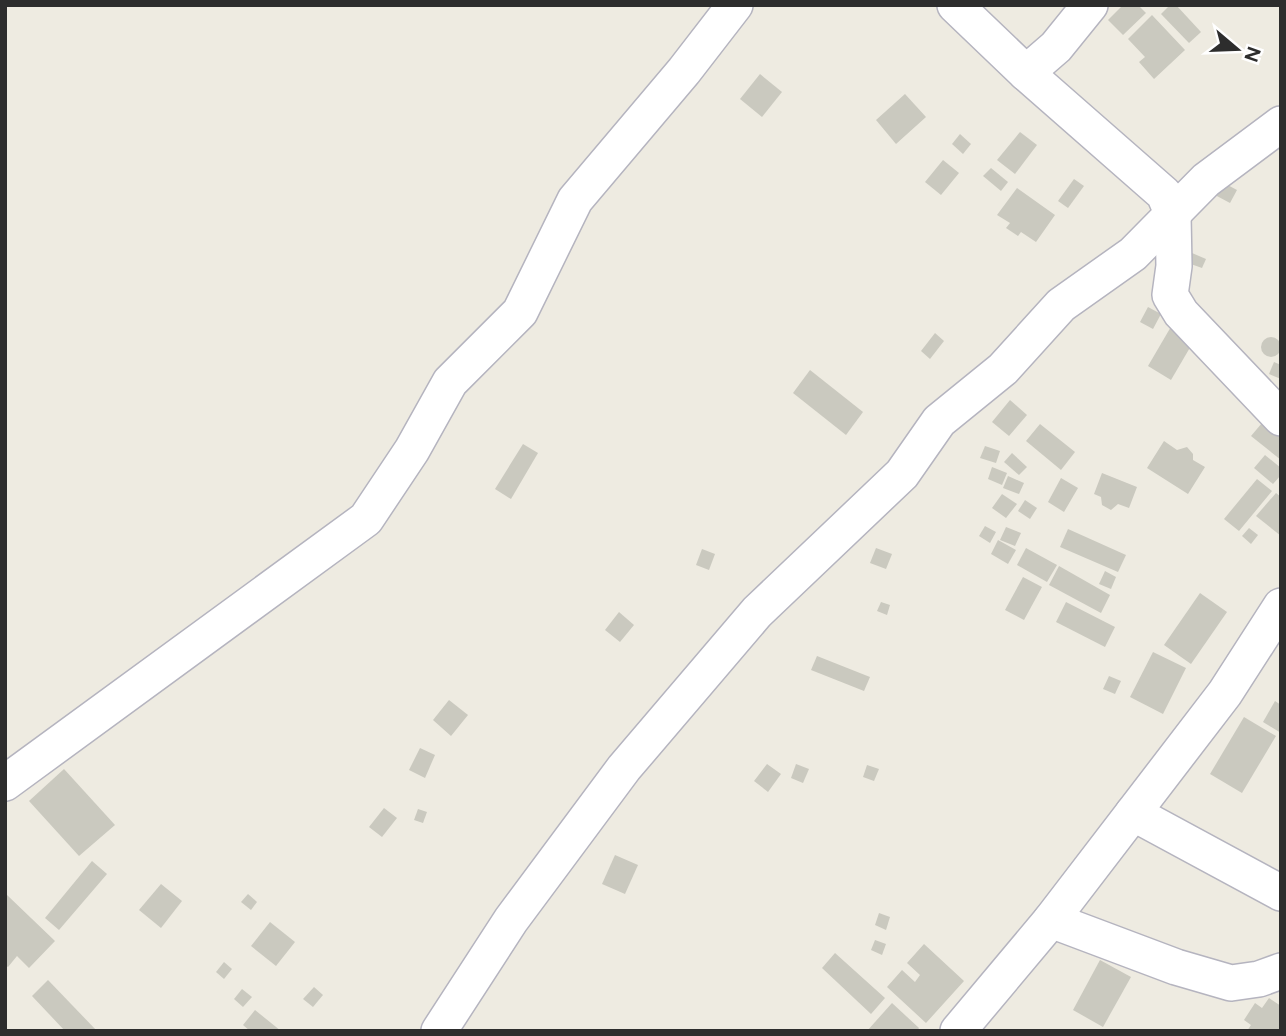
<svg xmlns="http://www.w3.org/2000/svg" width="1286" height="1036" viewBox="0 0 1286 1036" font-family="Figtree,sans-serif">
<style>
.building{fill:#cac9bf}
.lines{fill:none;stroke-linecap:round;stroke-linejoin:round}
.minor-casing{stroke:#b5b4bf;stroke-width:38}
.minor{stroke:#fff;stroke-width:35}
</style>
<rect width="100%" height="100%" fill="#eeebe1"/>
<g class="building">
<polygon points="1123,5 1138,5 1146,13 1123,35 1108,20"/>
<polygon points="1170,5 1176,5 1201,32 1189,43 1161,14"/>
<polygon points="1152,15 1185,50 1154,79 1139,62 1145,57 1128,39"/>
<polygon points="760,74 782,92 762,117 740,99"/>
<polygon points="905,94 926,117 896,144 876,120"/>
<polygon points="1020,132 1037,145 1015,174 997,160"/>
<polygon points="960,134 971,144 963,154 952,144"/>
<polygon points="943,160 959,173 941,195 925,182"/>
<polygon points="991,168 1008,182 1001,191 983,176"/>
<polygon points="1074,179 1084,186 1068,208 1058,201"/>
<polygon points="1222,182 1237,190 1230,203 1215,195"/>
<polygon points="1017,188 1055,215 1036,242 1021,232 1018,236 1006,228 1010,223 997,215"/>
<polygon points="1192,253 1206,259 1202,268 1188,263"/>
<polygon points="1148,307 1161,314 1153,329 1140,322"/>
<polygon points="1172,325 1195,339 1171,380 1148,366"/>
<polygon points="935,333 944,341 930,359 921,351"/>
<circle cx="1271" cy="347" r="10"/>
<polygon points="1274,362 1281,365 1281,379 1269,374"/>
<polygon points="810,370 863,412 846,435 793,393"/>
<polygon points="1010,400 1027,415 1009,436 992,422"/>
<polygon points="1262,423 1281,438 1281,460 1251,436"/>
<polygon points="1040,424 1075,452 1061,470 1026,441"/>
<polygon points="1164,441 1177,450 1187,447 1193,454 1193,460 1205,467 1188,494 1147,468"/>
<polygon points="523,444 538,453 511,499 495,489"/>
<polygon points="985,446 1000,451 996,463 980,458"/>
<polygon points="1012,453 1027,467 1019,475 1004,462"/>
<polygon points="1265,455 1281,468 1281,475 1273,484 1254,468"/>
<polygon points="992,467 1007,473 1002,485 988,479"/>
<polygon points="1102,473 1137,487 1129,508 1118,504 1111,510 1102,505 1101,497 1094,494"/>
<polygon points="1008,476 1024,483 1019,494 1003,488"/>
<polygon points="1061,478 1078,488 1064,512 1048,502"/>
<polygon points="1257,479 1272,491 1239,531 1224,519"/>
<polygon points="1276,493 1281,497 1281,536 1256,516"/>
<polygon points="1002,494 1017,504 1006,518 992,508"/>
<polygon points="1025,500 1037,508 1030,519 1018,511"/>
<polygon points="985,526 996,532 990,543 979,536"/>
<polygon points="1006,527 1021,533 1015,546 1000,540"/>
<polygon points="1249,528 1258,535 1251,544 1242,536"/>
<polygon points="1068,529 1126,555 1118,572 1060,547"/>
<polygon points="998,540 1016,550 1008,564 991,554"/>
<polygon points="876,548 892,554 886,569 870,563"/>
<polygon points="1026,548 1057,565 1047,582 1017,565"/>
<polygon points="702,549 715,554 709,570 696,565"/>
<polygon points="1059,566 1110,595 1101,613 1049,585"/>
<polygon points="1105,571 1116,577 1111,589 1099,584"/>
<polygon points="1023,577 1042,587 1024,620 1005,610"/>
<polygon points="1200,593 1227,612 1191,664 1164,645"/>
<polygon points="881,602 890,605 887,615 877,611"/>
<polygon points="1066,602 1115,627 1105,647 1056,622"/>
<polygon points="619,612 634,625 620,642 605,630"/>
<polygon points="1153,652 1186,668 1163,714 1130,697"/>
<polygon points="817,656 870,677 864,691 811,670"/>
<polygon points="1109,676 1121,681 1115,694 1103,689"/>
<polygon points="449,700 468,715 451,736 433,720"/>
<polygon points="1275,701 1281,705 1281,733 1263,722"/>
<polygon points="1244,717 1276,736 1242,793 1210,774"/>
<polygon points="420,748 435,755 425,778 409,770"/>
<polygon points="767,764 781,774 768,792 754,781"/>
<polygon points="796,764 809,769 803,783 791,778"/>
<polygon points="867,765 879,769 874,781 863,777"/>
<polygon points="64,769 115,825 79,856 29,801"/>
<polygon points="384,808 397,818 382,837 369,827"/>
<polygon points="418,809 427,812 423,823 414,820"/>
<polygon points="615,855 638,865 625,894 602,884"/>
<polygon points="92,861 107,874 59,930 45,918"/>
<polygon points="161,884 182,901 161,928 139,910"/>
<polygon points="248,894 257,902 251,910 241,902"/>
<polygon points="7,895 55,941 29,968 17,956 8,967 5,965"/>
<polygon points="879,913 890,917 886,930 875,925"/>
<polygon points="270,922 295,942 276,966 251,946"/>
<polygon points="875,940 886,944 882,955 871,950"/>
<polygon points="924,944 964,981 926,1023 887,987 902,970 915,982 920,975 907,963"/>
<polygon points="835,953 885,998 871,1014 822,968"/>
<polygon points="1100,960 1131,977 1103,1027 1073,1010"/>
<polygon points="224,962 232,969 224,979 216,972"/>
<polygon points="48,980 97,1031 65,1031 32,996"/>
<polygon points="314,987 323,995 313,1007 303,999"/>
<polygon points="242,989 252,997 243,1007 234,999"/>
<polygon points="1269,998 1281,1006 1281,1031 1247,1031 1251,1025 1244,1020 1255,1003 1262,1008"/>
<polygon points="892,1003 919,1028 917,1031 867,1031"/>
<polygon points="255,1010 281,1031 250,1031 243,1025"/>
</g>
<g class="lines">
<g class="minor-casing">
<g id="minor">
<polyline points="955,5 1026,73 1164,194 1173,215 1174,266 1170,295 1181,313 1281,418"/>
<polyline points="1026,73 1056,47 1090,5"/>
<polyline points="5,783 366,519 412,450 450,382 520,312 575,200 684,71 735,5"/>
<polyline points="1133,813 1281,893"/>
<polyline points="1051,920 1176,967 1231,983 1259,979 1281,971"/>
<polyline points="439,1031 511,920 624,768 757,612 902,474 939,421 1003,369 1061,305 1133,254 1206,180 1281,124"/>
<polyline points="958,1031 1051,920 1225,693 1281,606"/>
</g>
</g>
<use href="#minor" class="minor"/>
</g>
<rect width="1286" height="1036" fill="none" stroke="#2d2d2d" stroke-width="14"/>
<g transform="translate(1237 49) rotate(109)" stroke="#ffffff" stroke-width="5" paint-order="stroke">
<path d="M0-5L12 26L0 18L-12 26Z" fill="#2d2d2d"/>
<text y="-10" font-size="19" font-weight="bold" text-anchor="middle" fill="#2d2d2d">N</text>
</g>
</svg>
